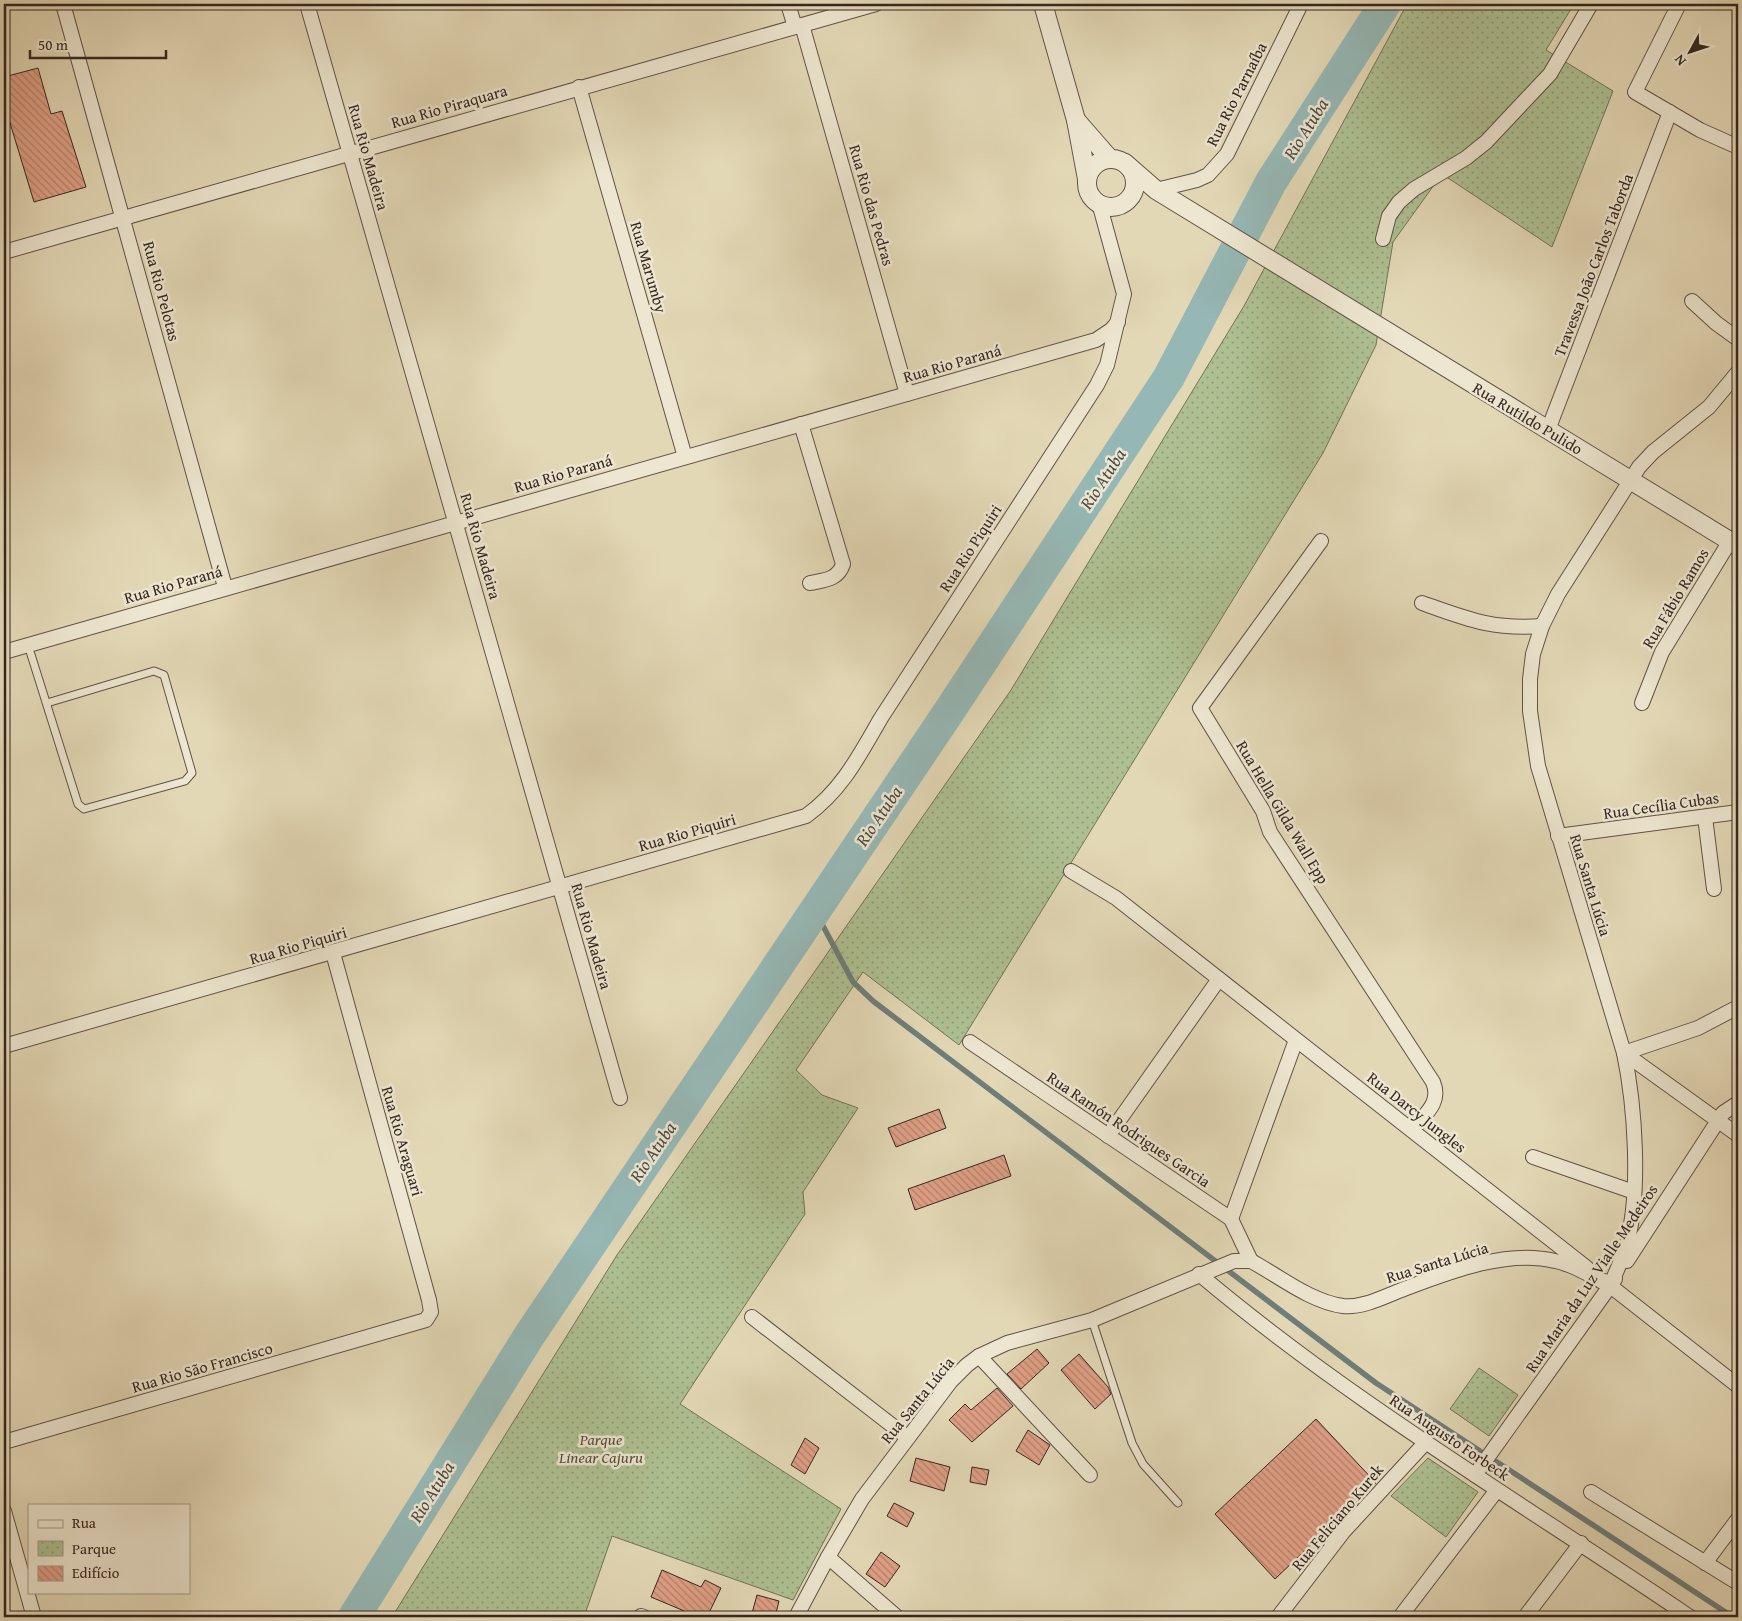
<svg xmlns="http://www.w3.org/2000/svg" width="1742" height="1621" viewBox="0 0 1742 1621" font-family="'Gentium Book Plus',serif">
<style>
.park{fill:url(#park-dots);stroke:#72745a}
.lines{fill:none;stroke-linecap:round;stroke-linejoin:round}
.stream{stroke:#6f7e7a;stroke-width:5.5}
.river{stroke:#96b8b5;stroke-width:32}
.building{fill:url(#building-back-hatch);stroke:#352722}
.service-casing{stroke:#605347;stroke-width:9}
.minor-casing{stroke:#605347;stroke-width:16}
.tertiary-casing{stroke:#605347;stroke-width:20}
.service{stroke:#ede6d0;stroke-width:7}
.minor{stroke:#ede6d0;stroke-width:14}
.tertiary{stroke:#ede6d0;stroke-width:18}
.labels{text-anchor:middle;stroke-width:5;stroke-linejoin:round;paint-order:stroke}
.street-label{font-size:16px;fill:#352722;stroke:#ede6d0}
.park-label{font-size:16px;font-style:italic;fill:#534d3e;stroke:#ede6d0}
.water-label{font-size:18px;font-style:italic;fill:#4d4b47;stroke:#ede6d0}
</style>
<defs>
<pattern id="park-dots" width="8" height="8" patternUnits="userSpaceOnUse" patternTransform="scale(1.25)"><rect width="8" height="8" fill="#aec092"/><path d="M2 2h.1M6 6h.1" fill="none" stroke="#8e9c77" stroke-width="1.8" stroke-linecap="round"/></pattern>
<pattern id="building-back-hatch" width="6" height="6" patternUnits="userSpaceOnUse" patternTransform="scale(1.25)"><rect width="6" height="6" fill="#e0a086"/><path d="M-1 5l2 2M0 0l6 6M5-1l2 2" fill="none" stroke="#b6826d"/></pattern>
</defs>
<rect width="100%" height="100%" fill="#e3d8b6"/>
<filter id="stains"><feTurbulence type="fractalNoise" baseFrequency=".004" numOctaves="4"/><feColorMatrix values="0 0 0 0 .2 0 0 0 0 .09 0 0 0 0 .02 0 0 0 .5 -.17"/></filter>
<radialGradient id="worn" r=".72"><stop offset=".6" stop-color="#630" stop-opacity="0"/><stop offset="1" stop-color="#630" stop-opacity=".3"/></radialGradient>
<g class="park">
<polygon points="1407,4 1574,4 1546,50 1613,91 1552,247 1442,174 1393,242 1376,345 1323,453 959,1045 863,972 796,1070 822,1095 858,1108 803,1192 805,1214 680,1404 841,1509 793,1600 612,1536 584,1617 392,1617 617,1255 1011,690 1244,306"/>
<polygon points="1479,1368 1518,1395 1489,1436 1450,1409"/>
<polygon points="1428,1458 1478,1492 1446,1537 1391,1496"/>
</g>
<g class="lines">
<g class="stream">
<polyline points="815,911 853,982 873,1001 1376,1383 1480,1451"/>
<polyline points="1497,1462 1733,1617"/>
</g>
<polyline class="river" points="354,1617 529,1336 950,710 1169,377 1271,182 1385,4"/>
</g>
<g class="building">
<polygon points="38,68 51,114 62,111 86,187 34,202 4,103 4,77"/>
<polygon points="939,1109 946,1128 896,1147 888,1128"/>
<polygon points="1004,1155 1011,1176 915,1210 908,1189"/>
<polygon points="1037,1349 1049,1363 1021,1389 1007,1374"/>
<polygon points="1079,1354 1108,1387 1111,1394 1095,1409 1061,1370"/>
<polygon points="997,1388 1013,1406 972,1442 949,1420 965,1404 971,1410"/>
<polygon points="1316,1419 1376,1483 1275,1579 1215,1514"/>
<polygon points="1028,1430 1050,1445 1039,1465 1016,1451"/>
<polygon points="805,1438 819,1448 805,1474 791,1465"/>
<polygon points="916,1458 950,1467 944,1491 910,1481"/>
<polygon points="972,1467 989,1470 986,1485 970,1482"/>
<polygon points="894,1503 914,1513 907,1527 887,1516"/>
<polygon points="881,1552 900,1566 885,1587 866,1574"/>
<polygon points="662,1570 701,1587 705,1580 721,1588 707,1617 686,1617 689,1613 651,1597"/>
<polygon points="757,1595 779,1601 775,1617 751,1617"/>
</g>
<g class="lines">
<g class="service-casing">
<g id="service">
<polyline points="28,645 78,804 84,809 185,781 192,773 164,675 154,671 47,703"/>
<polyline points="1092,1320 1132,1443 1143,1464 1178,1503"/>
</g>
</g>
<g class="minor-casing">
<g id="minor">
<polyline points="63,4 225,587"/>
<polyline points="307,4 620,1098"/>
<polyline points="788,4 795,27"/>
<polyline points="1679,4 1635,92 1700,130 1738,147"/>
<polyline points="802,25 907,394"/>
<polyline points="579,87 685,457"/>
<polyline points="1156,190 1197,180 1208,175 1227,154 1301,4"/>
<polyline points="1383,239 1389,216 1399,202 1414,189 1466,158 1486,142 1550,74 1591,4"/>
<polyline points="4,252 876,4"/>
<polyline points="1692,301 1716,323 1738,339"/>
<path d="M801,424L843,564C838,580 824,580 810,583"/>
<polyline points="1548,430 1670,112"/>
<path d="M1321,541L1200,708L1263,811L1270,832L1433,1082C1442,1103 1424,1115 1412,1130"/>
<path d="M1422,603C1467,619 1493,630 1542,626"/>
<polyline points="4,652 1096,340 1111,330 1118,322"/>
<polyline points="1642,703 1662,652 1730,541"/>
<polyline points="1705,817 1714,889"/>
<polyline points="1558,836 1738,812"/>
<polyline points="1071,871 1116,898 1587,1268"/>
<polyline points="970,1042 1231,1219 1251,1261"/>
<path d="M4,1046L806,816C842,790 859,756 881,718L1097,385L1107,365L1124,294L1099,203"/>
<polyline points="1624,1053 1738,1135"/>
<polyline points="1624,1053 1698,1028 1738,1007"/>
<polyline points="1108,1136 1219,979"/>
<polyline points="1533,1157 1634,1192"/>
<polyline points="1231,1219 1296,1040"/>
<polyline points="1627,1261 1723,1113 1738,1103"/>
<path d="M1199,1274C1352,1403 1525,1505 1690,1617"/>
<polyline points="1604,1281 1738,1386"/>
<polyline points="752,1317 907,1437"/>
<polyline points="979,1356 1090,1475"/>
<polyline points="4,1442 426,1320 431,1312 429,1300 333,953"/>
<polyline points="1475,1475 1615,1279"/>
<polyline points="1591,1492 1738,1583"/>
<polyline points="4,1511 34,1617"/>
<polyline points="828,1557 897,1617"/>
<polyline points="1705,1563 1738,1519"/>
<polyline points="641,1616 644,1617"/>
<path d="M796,1617L828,1557L862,1499L951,1381L967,1365L979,1356L1007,1343L1092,1320L1234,1261H1251C1279,1276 1311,1302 1343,1306C1364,1308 1385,1296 1404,1289C1449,1272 1507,1249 1555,1261C1575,1265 1593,1277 1610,1286C1616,1272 1623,1258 1627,1243C1641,1191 1635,1106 1624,1053L1538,766L1530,711V679L1533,654L1542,626L1558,594L1639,467L1653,452L1709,407L1738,372"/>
<polyline points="1278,1617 1344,1531 1426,1442"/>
<polyline points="1400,1617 1497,1490"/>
<polyline points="1525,1617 1581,1543"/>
</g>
</g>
<g class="tertiary-casing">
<g id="tertiary">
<polyline points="1043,4 1076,120 1087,179"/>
<polyline points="1076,120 1110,159"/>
<circle cx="1111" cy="183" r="24"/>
<polyline points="1125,163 1156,190 1738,546"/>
</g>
</g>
<use href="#service" class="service"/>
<use href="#minor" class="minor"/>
<use href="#tertiary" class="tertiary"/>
</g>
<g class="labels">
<g class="street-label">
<text transform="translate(1236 94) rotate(-63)" y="6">Rua Rio Parnaíba</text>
<text transform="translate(449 106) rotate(-16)" y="6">Rua Rio Piraquara</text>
<text transform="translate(369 157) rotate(74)" y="6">Rua Rio Madeira</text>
<text transform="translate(872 205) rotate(74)" y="6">Rua Rio das Pedras</text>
<text transform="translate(1593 265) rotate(-69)" y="6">Travessa João Carlos Taborda</text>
<text transform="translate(649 267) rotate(74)" y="6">Rua Marumby</text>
<text transform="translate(162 291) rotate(75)" y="6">Rua Rio Pelotas</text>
<text transform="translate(952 363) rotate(-16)" y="6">Rua Rio Paraná</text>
<text transform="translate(1528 418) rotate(31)" y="6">Rua Rutildo Pulido</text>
<text transform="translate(563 473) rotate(-16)" y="6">Rua Rio Paraná</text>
<text transform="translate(481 546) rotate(74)" y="6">Rua Rio Madeira</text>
<text transform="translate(970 548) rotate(-57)" y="6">Rua Rio Piquiri</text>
<text transform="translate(173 584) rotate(-16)" y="6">Rua Rio Paraná</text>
<text transform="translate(1675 598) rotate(-59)" y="6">Rua Fábio Ramos</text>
<text transform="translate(1661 805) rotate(-8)" y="6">Rua Cecília Cubas</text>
<text transform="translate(1283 812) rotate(59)" y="6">Rua Hella Gilda Wall Epp</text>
<text transform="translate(687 832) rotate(-16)" y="6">Rua Rio Piquiri</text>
<text transform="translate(1591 885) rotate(73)" y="6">Rua Santa Lúcia</text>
<text transform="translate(592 936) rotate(74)" y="6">Rua Rio Madeira</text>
<text transform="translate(298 945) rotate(-16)" y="6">Rua Rio Piquiri</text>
<text transform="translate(1417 1112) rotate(38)" y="6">Rua Darcy Jungles</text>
<text transform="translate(1129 1129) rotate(34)" y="6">Rua Ramón Rodrigues Garcia</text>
<text transform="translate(403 1141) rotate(74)" y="6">Rua Rio Araguari</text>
<text transform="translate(1437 1262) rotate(-17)" y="6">Rua Santa Lúcia</text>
<text transform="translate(1591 1278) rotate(-56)" y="6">Rua Maria da Luz Vialle Medeiros</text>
<text transform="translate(202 1367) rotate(-16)" y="6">Rua Rio São Francisco</text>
<text transform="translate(917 1400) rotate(-51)" y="6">Rua Santa Lúcia</text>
<text transform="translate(1450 1437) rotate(34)" y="6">Rua Augusto Forbeck</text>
<text transform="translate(1337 1517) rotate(-50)" y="6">Rua Feliciano Kurek</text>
</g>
<g class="park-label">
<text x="601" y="1445">Parque<tspan x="601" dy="18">Linear Cajuru</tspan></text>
</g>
<g class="water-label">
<text transform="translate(1306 129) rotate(-58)" y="6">Rio Atuba</text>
<text transform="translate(1103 479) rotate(-57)" y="6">Rio Atuba</text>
<text transform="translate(879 816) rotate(-56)" y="6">Rio Atuba</text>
<text transform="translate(653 1152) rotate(-56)" y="6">Rio Atuba</text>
<text transform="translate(432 1492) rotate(-58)" y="6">Rio Atuba</text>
</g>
</g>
<rect width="1742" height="1621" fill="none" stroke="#e3d8b6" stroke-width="20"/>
<rect x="5" y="5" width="1732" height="1611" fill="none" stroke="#352722" stroke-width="2.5"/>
<rect x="10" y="10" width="1722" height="1601" fill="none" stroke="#352722"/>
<rect x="28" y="1504" width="162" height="90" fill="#ede6d0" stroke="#a39a8a"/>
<rect x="38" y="1520" width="25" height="8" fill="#ede6d0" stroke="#a39a8a"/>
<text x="72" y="1528" font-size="15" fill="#352722">Rua</text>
<rect x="38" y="1541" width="25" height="15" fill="url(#park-dots)" stroke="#a39a8a"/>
<text x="72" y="1554" font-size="15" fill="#352722">Parque</text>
<rect x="38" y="1566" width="25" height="15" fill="url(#building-back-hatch)" stroke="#a39a8a"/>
<text x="72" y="1578" font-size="15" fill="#352722">Edifício</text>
<g transform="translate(1690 52) rotate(230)" stroke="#ede6d0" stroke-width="4" paint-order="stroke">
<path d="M0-4L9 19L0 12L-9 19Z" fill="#352722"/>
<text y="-8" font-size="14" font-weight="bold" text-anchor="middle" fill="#352722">N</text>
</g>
<path d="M30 50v8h136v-8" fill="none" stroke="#352722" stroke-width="2.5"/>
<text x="38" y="50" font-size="15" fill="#352722" stroke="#ede6d0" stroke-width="4" paint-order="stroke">50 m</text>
<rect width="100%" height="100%" filter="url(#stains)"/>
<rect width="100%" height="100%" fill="url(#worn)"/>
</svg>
